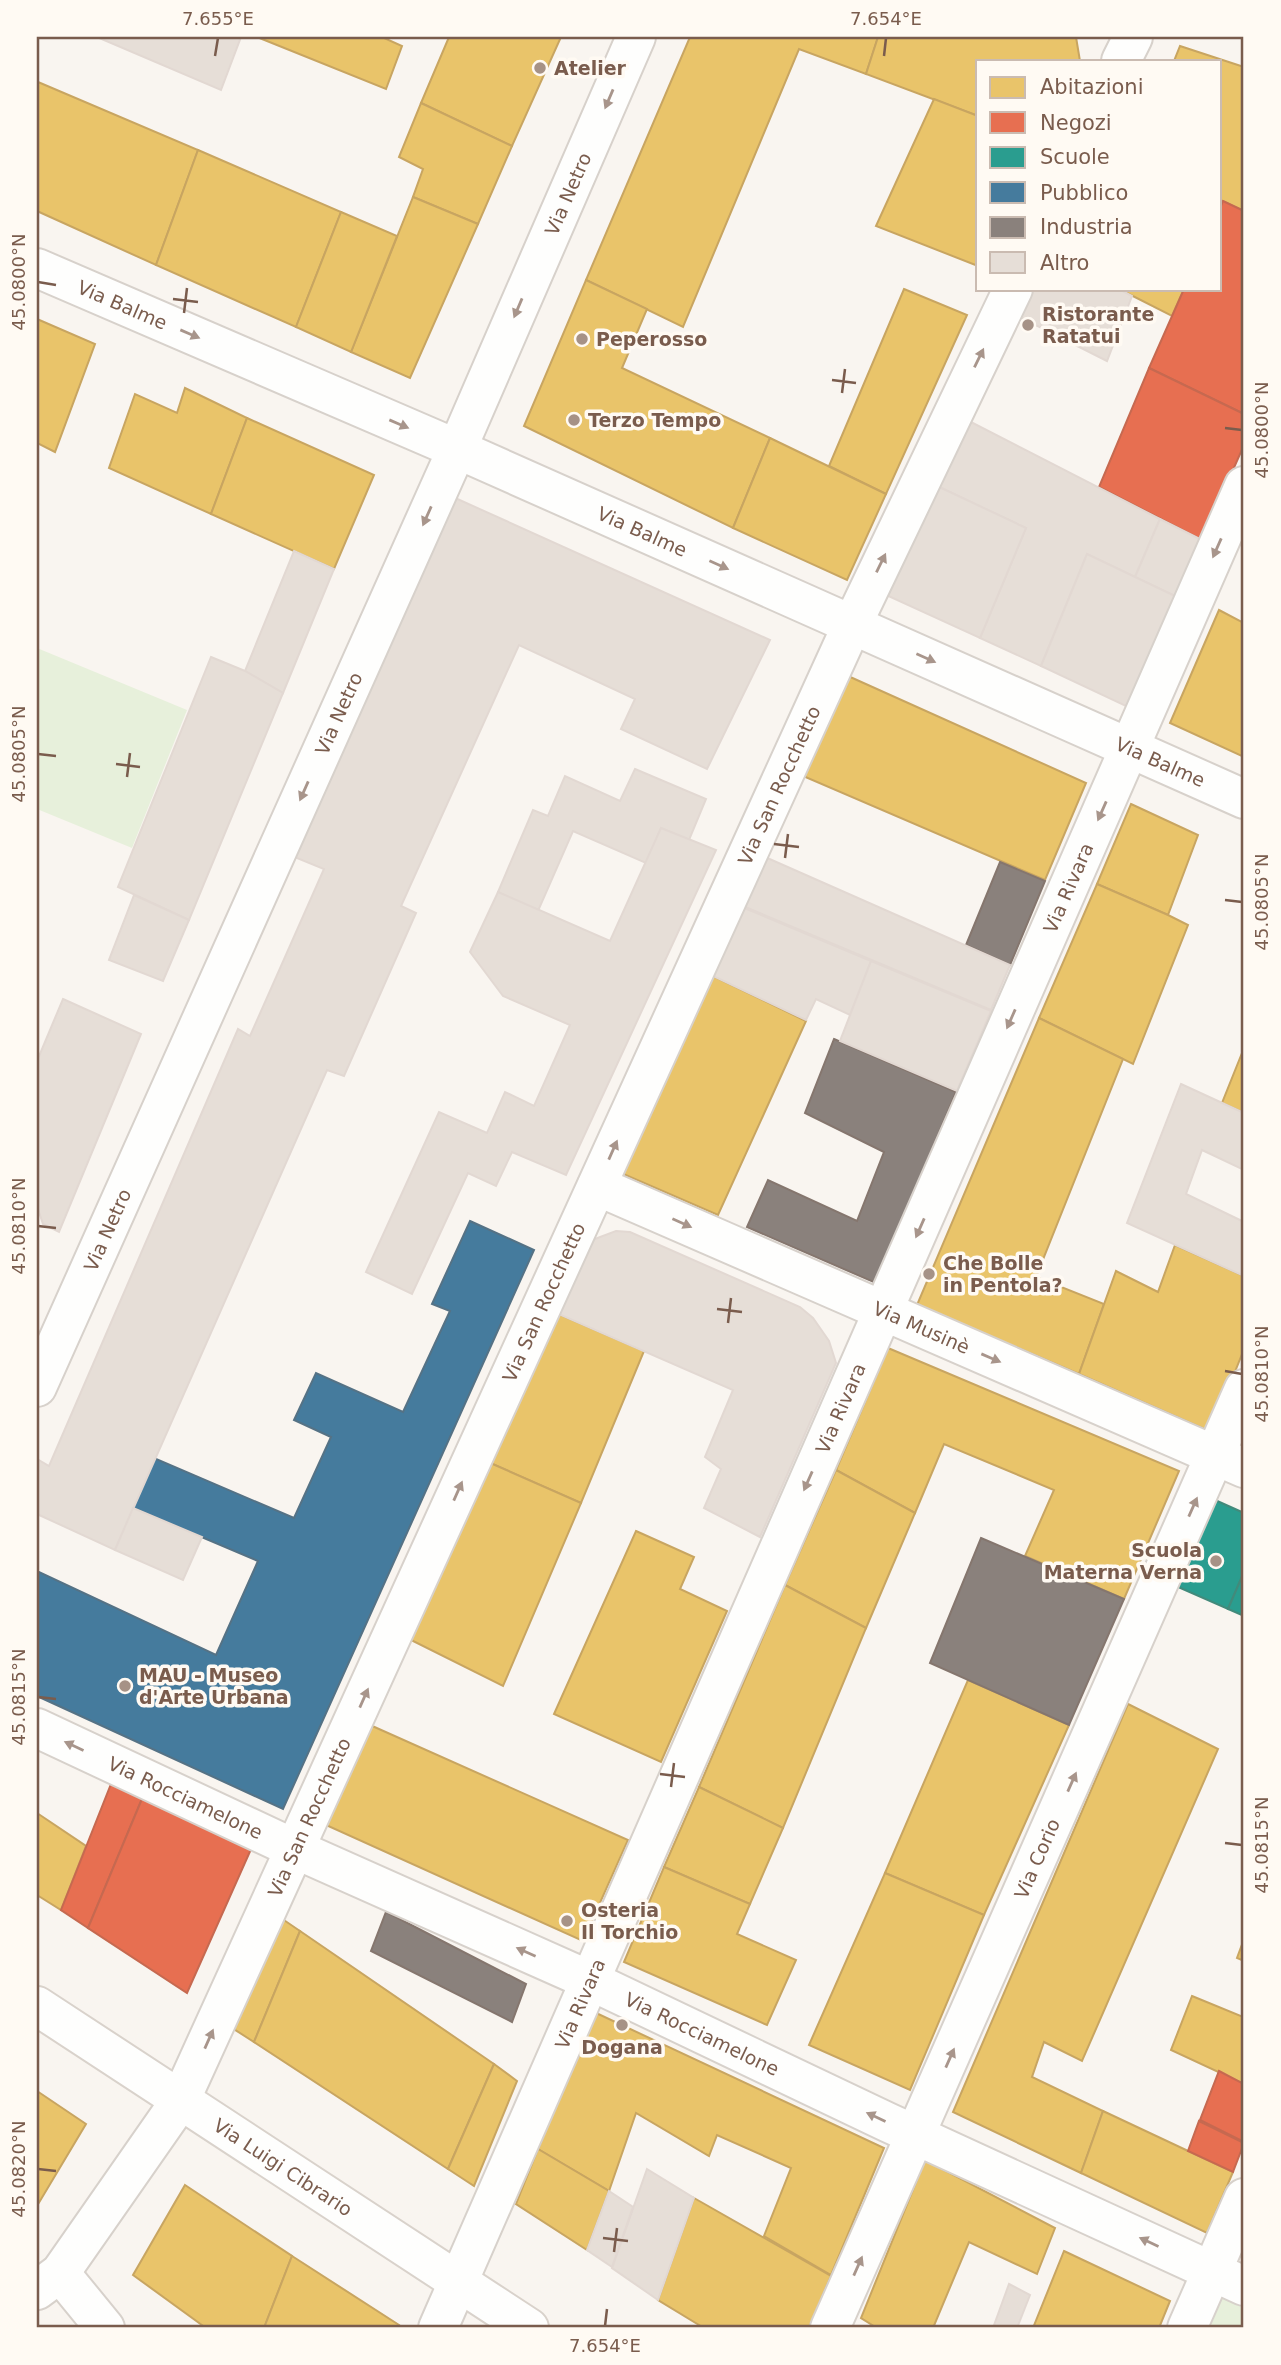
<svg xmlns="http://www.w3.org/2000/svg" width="1281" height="2365" viewBox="0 0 1281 2365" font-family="'DejaVu Sans',sans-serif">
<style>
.green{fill:#e7f0db}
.homes{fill:#e9c46a;stroke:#c8a561;stroke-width:2}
.shops{fill:#e76f51;stroke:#c66950;stroke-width:2}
.schools{fill:#2a9d8f;stroke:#428a7b;stroke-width:2}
.public{fill:#457b9d;stroke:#557285;stroke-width:2}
.industry{fill:#8a817c;stroke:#85766e;stroke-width:2}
.building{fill:#e6ded7;stroke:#e2d8d2;stroke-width:2}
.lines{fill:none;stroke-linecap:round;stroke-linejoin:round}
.street-casing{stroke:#d7d1cb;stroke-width:42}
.secondary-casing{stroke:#d9d2cb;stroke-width:42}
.street{stroke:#fefefd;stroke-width:38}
.secondary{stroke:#fefefd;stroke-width:38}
.oneway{fill:#a8958b}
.ticks{fill:none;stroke:#7a5c4d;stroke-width:2.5}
.poi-dot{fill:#a69286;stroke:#fffaf3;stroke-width:2.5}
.labels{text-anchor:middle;stroke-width:7;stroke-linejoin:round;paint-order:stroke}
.poi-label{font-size:19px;font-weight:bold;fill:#7a5c4d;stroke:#fffaf3;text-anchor:start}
.street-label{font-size:19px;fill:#7a5c4d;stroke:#fffaf3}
.neatline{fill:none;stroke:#7a5c4d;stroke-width:2.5}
.ticks-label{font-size:18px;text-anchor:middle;fill:#7a5c4d}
</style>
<rect width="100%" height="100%" fill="#f9f5f0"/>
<g class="green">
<polygon points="37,648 187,710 132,848 37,809"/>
<polygon points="1222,2298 1244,2308 1244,2328 1210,2328"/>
</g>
<g class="homes">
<polygon points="257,37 382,37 402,46 386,89"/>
<polygon points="449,37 561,37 512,146 421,103"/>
<polygon points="690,37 878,37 866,74 799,49 683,327 586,280"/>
<polygon points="878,37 1076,37 1080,61 978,61 978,116 866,74"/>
<polygon points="1180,46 1244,67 1244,211 1220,200 1220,61 1174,61"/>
<polygon points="38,82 198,150 156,265 37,211"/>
<polygon points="934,99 978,116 978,266 876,226"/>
<polygon points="421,103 512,146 478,224 413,197 423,169 399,157"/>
<polygon points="198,150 341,212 296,327 156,265"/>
<polygon points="413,197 478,224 410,378 351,352"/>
<polygon points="341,212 397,236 351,352 296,327"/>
<polygon points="586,280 647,309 622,368 770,438 733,528 524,426"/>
<polygon points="904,289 967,315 886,494 829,466"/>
<polygon points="1119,289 1184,289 1172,316"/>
<polygon points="37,319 95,344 55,452 37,443"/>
<polygon points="185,388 247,418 211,514 109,468 135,394 177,413"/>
<polygon points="247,418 374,475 334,569 211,514"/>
<polygon points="770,438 886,494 847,580 733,528"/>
<polygon points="1219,610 1244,623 1244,757 1170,723"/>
<polygon points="848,676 1086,783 1045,880 803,776"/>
<polygon points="1131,804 1198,835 1168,915 1097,884"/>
<polygon points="1097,884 1168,915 1188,925 1133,1064 1039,1018"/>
<polygon points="711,975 806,1021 718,1215 621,1173"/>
<polygon points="1039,1018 1123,1059 1036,1277 1104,1304 1079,1374 917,1305"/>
<polygon points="1244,1048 1244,1113 1222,1103"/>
<polygon points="1175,1245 1244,1276 1244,1349 1211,1432 1079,1374 1116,1271 1158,1292"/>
<polygon points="554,1312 644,1351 581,1503 488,1462"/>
<polygon points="888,1348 1179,1471 1124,1599 1025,1556 1054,1490 944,1444 915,1513 836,1470"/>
<polygon points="488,1462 581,1503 503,1686 409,1639"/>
<polygon points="836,1470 915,1513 866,1628 785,1585"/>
<polygon points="636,1531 694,1557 680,1589 727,1611 661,1762 554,1714"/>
<polygon points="785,1585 866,1628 783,1828 699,1787"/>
<polygon points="968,1680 1069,1725 984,1915 885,1873"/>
<polygon points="1128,1704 1218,1749 1082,2061 1044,2042 1032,2077 1103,2111 1081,2173 953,2112"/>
<polygon points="370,1725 628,1840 583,1941 326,1825"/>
<polygon points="699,1787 783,1828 750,1904 664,1867"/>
<polygon points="37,1813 86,1846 61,1910 37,1895"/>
<polygon points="664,1867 750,1904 737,1934 796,1960 767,2025 624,1962"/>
<polygon points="885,1873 984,1915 910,2090 809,2045"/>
<polygon points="278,1916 300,1931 254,2042 229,2026"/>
<polygon points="300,1931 494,2064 448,2169 254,2042"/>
<polygon points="1244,1939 1244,1961 1237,1958"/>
<polygon points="1192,1996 1243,2017 1244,2014 1244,2084 1171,2050"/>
<polygon points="594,2012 884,2148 831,2275 764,2236 791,2168 717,2135 709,2156 636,2113 609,2191 538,2149"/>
<polygon points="494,2064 517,2081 474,2186 448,2169"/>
<polygon points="37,2091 86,2124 37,2206"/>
<polygon points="1103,2111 1233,2172 1207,2233 1081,2173"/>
<polygon points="538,2149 609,2191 587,2250 516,2204"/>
<polygon points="925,2160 1055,2228 1037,2274 969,2242 933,2328 877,2328 861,2318"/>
<polygon points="185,2185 292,2256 264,2328 206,2328 133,2275"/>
<polygon points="694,2198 831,2276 809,2328 704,2328 658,2300"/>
<polygon points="1064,2251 1170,2301 1159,2328 1033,2328"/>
<polygon points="292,2256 399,2325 397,2328 264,2328"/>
</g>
<g class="shops">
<polygon points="1223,201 1244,211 1244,414 1149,368 1184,289 1220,289 1220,208"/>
<polygon points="1149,368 1244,414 1244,445 1202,540 1099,487"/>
<polygon points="113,1779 144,1794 88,1928 61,1910"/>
<polygon points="144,1794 252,1847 187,1993 88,1928"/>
<polygon points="1219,2071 1244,2084 1244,2142 1200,2120"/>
<polygon points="1199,2121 1244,2143 1233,2172 1188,2151"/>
</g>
<g class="schools">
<polygon points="1215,1500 1244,1513 1244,1572 1228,1609 1178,1587"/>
<polygon points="1244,1572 1244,1616 1228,1609"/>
</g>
<polygon class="public" points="470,1221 534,1250 283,1809 37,1696 37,1571 216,1655 258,1561 133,1508 154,1458 294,1518 331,1437 294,1420 316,1373 403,1412 450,1311 432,1304"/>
<g class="industry">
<polygon points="1000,862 1045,881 1010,965 966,945"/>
<polygon points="834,1039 956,1092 876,1283 747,1227 768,1180 857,1221 884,1152 805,1113"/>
<polygon points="981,1538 1124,1599 1069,1725 930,1663"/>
<polygon points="386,1912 526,1984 512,2022 371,1951"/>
</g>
<g class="building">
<polygon points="97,37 241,37 221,90"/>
<polygon points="1025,289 1119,289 1132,296 1107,361 1014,314"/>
<polygon points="965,419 1160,519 1135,577 1087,554 1041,666 980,638 1026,528 935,485"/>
<polygon points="935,485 1026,528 980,638 884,594"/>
<polygon points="453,497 770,640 707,769 621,729 635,699 519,645 401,906 416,913 344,1076 327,1070 115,1550 37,1514 37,1459 49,1466 238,1029 250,1036 324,869 292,856"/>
<polygon points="1160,519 1202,540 1177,597 1135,577"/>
<polygon points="294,551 334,569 283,693 245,671"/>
<polygon points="1087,554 1177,597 1128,707 1041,666"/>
<polygon points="211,657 245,671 283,693 189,920 118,887"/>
<polygon points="635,769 706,799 689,840 661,828 646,863 573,831 538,911 498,892 533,810 548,816 565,776 620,801"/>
<polygon points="661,828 716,850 566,1175 512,1152 496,1186 468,1173 412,1294 366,1272 439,1112 487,1133 505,1092 534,1106 570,1025 503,996 470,952 498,892 610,941"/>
<polygon points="765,857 1010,965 991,1010 743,906"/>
<polygon points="134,895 189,920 163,981 109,960"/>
<polygon points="742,907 871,961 850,1015 816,999 806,1020 711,975"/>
<polygon points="871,961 991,1011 957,1091 840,1041"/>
<polygon points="63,999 141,1034 59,1232 43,1224 37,1206 37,1061"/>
<polygon points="1181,1084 1244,1113 1244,1170 1202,1150 1186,1194 1244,1222 1244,1276 1127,1223"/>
<polygon points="616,1231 630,1232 800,1307 813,1318 829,1341 836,1363 760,1537 704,1508 721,1469 705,1457 733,1390 554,1312 583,1248 595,1239"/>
<polygon points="133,1508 202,1537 183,1580 115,1550"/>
<polygon points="647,2169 694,2198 658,2300 612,2268"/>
<polygon points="609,2191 633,2207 612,2267 587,2250"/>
<polygon points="1009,2284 1030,2295 1017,2328 993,2328"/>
</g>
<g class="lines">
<g class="street-casing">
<g id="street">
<polyline points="1121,61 1133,37"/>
<path id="s1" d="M37,268L457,449L1244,799"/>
<path id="s2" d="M597,1186L1244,1468"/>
<path id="s3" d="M37,1387L457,449L636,37"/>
<path id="s4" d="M37,1728L295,1849L589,1980L887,2122L1244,2286"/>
<polyline points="60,2273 105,2328"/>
<path id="s5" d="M37,2290L60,2273L180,2101L852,625L1013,289"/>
<path id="s6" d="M438,2328L1244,486"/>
<path id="s7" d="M830,2328L1244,1389"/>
<polyline points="1187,2328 1244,2198"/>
</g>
</g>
<g class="secondary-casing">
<g id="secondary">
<path id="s8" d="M37,2006L529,2328"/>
</g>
</g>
<use href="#street" class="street"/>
<use href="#secondary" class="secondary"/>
</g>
<defs><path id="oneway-solid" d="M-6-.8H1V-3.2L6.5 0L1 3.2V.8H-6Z" transform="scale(1.75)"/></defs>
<g class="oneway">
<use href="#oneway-solid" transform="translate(609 99) rotate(113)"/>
<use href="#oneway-solid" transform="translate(518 308) rotate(113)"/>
<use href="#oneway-solid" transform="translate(190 334) rotate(23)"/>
<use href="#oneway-solid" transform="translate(979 358) rotate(-64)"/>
<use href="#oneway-solid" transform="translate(399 424) rotate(23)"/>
<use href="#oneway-solid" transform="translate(427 516) rotate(114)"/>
<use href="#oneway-solid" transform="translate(1217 548) rotate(114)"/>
<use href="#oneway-solid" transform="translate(881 563) rotate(-64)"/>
<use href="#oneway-solid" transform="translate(719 565) rotate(24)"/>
<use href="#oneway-solid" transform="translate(926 658) rotate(24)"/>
<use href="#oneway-solid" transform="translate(304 791) rotate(114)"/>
<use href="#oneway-solid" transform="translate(1102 811) rotate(114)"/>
<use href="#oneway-solid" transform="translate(1011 1019) rotate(114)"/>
<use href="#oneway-solid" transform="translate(613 1150) rotate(-66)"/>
<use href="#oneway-solid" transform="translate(682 1223) rotate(24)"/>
<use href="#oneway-solid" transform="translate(920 1228) rotate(114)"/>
<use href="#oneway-solid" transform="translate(991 1358) rotate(23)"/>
<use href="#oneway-solid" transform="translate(808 1481) rotate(114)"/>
<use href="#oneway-solid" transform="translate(458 1491) rotate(-66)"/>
<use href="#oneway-solid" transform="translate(1193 1507) rotate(-66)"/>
<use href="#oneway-solid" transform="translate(364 1698) rotate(-66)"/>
<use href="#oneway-solid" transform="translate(74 1746) rotate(-155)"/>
<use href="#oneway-solid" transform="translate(1072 1782) rotate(-66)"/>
<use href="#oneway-solid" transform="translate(526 1952) rotate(-156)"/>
<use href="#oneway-solid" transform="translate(209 2039) rotate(-66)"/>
<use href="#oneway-solid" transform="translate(950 2058) rotate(-66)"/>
<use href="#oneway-solid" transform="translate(876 2117) rotate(-155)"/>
<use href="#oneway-solid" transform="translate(1149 2242) rotate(-155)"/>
<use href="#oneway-solid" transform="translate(858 2266) rotate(-66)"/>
</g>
<path class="ticks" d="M215,56L218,38M884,56L886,38M38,282L56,285M173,299L198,302M184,313L187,288M832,380L856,383M842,393L845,369M1225,428L1242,430M38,754L56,756M116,764L140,767M127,777L130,753M774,844L799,847M785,858L788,834M1225,900L1242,902M38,1226L56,1228M717,1309L742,1312M728,1323L731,1298M1225,1371L1242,1374M38,1697L56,1699M660,1774L685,1777M671,1787L674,1763M1225,1843L1242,1845M38,2169L56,2171M603,2238L628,2241M614,2252L617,2228M605,2326L607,2309"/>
<g class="poi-dot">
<circle cx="540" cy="68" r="7"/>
<circle cx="1028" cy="325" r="7"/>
<circle cx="582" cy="339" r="7"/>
<circle cx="574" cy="420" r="7"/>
<circle cx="929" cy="1274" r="7"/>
<circle cx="1216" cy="1561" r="7"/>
<circle cx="125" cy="1686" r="7"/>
<circle cx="567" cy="1921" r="7"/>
<circle cx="622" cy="2025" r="7"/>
</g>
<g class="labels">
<g class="poi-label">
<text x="554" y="75">Atelier</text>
<text x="1042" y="321">Ristorante<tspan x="1042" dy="22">Ratatui</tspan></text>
<text x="596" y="346">Peperosso</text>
<text x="588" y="427">Terzo Tempo</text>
<text x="943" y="1270">Che Bolle<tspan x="943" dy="22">in Pentola?</tspan></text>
<text x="1202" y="1557" text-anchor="end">Scuola<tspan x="1202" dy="22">Materna Verna</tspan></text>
<text x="139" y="1682">MAU - Museo<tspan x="139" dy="22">d'Arte Urbana</tspan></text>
<text x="581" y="1917">Osteria<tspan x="581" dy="22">Il Torchio</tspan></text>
<text x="622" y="2054" text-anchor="middle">Dogana</text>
</g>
<g class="street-label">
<text dy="7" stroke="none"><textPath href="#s3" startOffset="1306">Via Netro</textPath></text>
<text dy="7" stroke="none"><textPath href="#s1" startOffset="93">Via Balme</textPath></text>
<text dy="7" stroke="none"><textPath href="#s1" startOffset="660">Via Balme</textPath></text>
<text dy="7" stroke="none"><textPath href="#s3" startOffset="738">Via Netro</textPath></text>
<text dy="7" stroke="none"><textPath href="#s1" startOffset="1227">Via Balme</textPath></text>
<text dy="7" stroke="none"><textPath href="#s5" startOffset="1684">Via San Rocchetto</textPath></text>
<text dy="7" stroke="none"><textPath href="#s6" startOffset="1572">Via Rivara</textPath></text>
<text dy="7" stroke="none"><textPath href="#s3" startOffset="172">Via Netro</textPath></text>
<text dy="7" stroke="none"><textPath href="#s5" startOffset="1116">Via San Rocchetto</textPath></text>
<text dy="7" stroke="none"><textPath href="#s2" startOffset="354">Via Musinè</textPath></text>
<text dy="7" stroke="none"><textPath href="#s6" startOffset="1004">Via Rivara</textPath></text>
<text dy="7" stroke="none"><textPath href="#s4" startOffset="164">Via Rocciamelone</textPath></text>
<text dy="7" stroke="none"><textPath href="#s5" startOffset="550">Via San Rocchetto</textPath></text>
<text dy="7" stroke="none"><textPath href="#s7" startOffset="513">Via Corio</textPath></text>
<text dy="7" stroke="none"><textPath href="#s6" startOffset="354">Via Rivara</textPath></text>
<text dy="7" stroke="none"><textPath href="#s4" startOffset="732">Via Rocciamelone</textPath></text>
<text dy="7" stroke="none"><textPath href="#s8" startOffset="294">Via Luigi Cibrario</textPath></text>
</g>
</g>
<rect width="1281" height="2365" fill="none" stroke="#fffaf3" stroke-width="77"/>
<rect x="976" y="60" width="245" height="231" fill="#fffaf3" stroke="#cabbb1" stroke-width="2"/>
<rect x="990" y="77" width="35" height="21" fill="#e9c46a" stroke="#cabbb1" stroke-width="2"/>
<text x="1040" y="94" font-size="21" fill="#7a5c4d">Abitazioni</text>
<rect x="990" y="112" width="35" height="21" fill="#e76f51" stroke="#cabbb1" stroke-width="2"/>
<text x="1040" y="130" font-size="21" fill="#7a5c4d">Negozi</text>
<rect x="990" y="147" width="35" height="21" fill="#2a9d8f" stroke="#cabbb1" stroke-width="2"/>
<text x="1040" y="164" font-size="21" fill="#7a5c4d">Scuole</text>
<rect x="990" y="182" width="35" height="21" fill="#457b9d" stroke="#cabbb1" stroke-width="2"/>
<text x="1040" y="200" font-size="21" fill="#7a5c4d">Pubblico</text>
<rect x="990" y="217" width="35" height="21" fill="#8a817c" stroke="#cabbb1" stroke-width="2"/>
<text x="1040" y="234" font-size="21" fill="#7a5c4d">Industria</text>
<rect x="990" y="252" width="35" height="21" fill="#e6ded7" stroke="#cabbb1" stroke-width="2"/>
<text x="1040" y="270" font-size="21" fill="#7a5c4d">Altro</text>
<rect x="38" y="38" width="1204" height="2288" class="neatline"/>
<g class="ticks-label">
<text x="218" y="25">7.655°E</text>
<text x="886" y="25">7.654°E</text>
<text transform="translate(19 282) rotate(-90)" y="6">45.0800°N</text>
<text transform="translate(1262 430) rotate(-90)" y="6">45.0800°N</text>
<text transform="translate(19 754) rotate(-90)" y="6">45.0805°N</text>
<text transform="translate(1262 902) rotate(-90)" y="6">45.0805°N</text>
<text transform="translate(19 1226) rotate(-90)" y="6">45.0810°N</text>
<text transform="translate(1262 1374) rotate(-90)" y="6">45.0810°N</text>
<text transform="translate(19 1697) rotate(-90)" y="6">45.0815°N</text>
<text transform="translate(1262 1845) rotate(-90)" y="6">45.0815°N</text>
<text transform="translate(19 2169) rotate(-90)" y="6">45.0820°N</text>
<text x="605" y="2352">7.654°E</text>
</g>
</svg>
